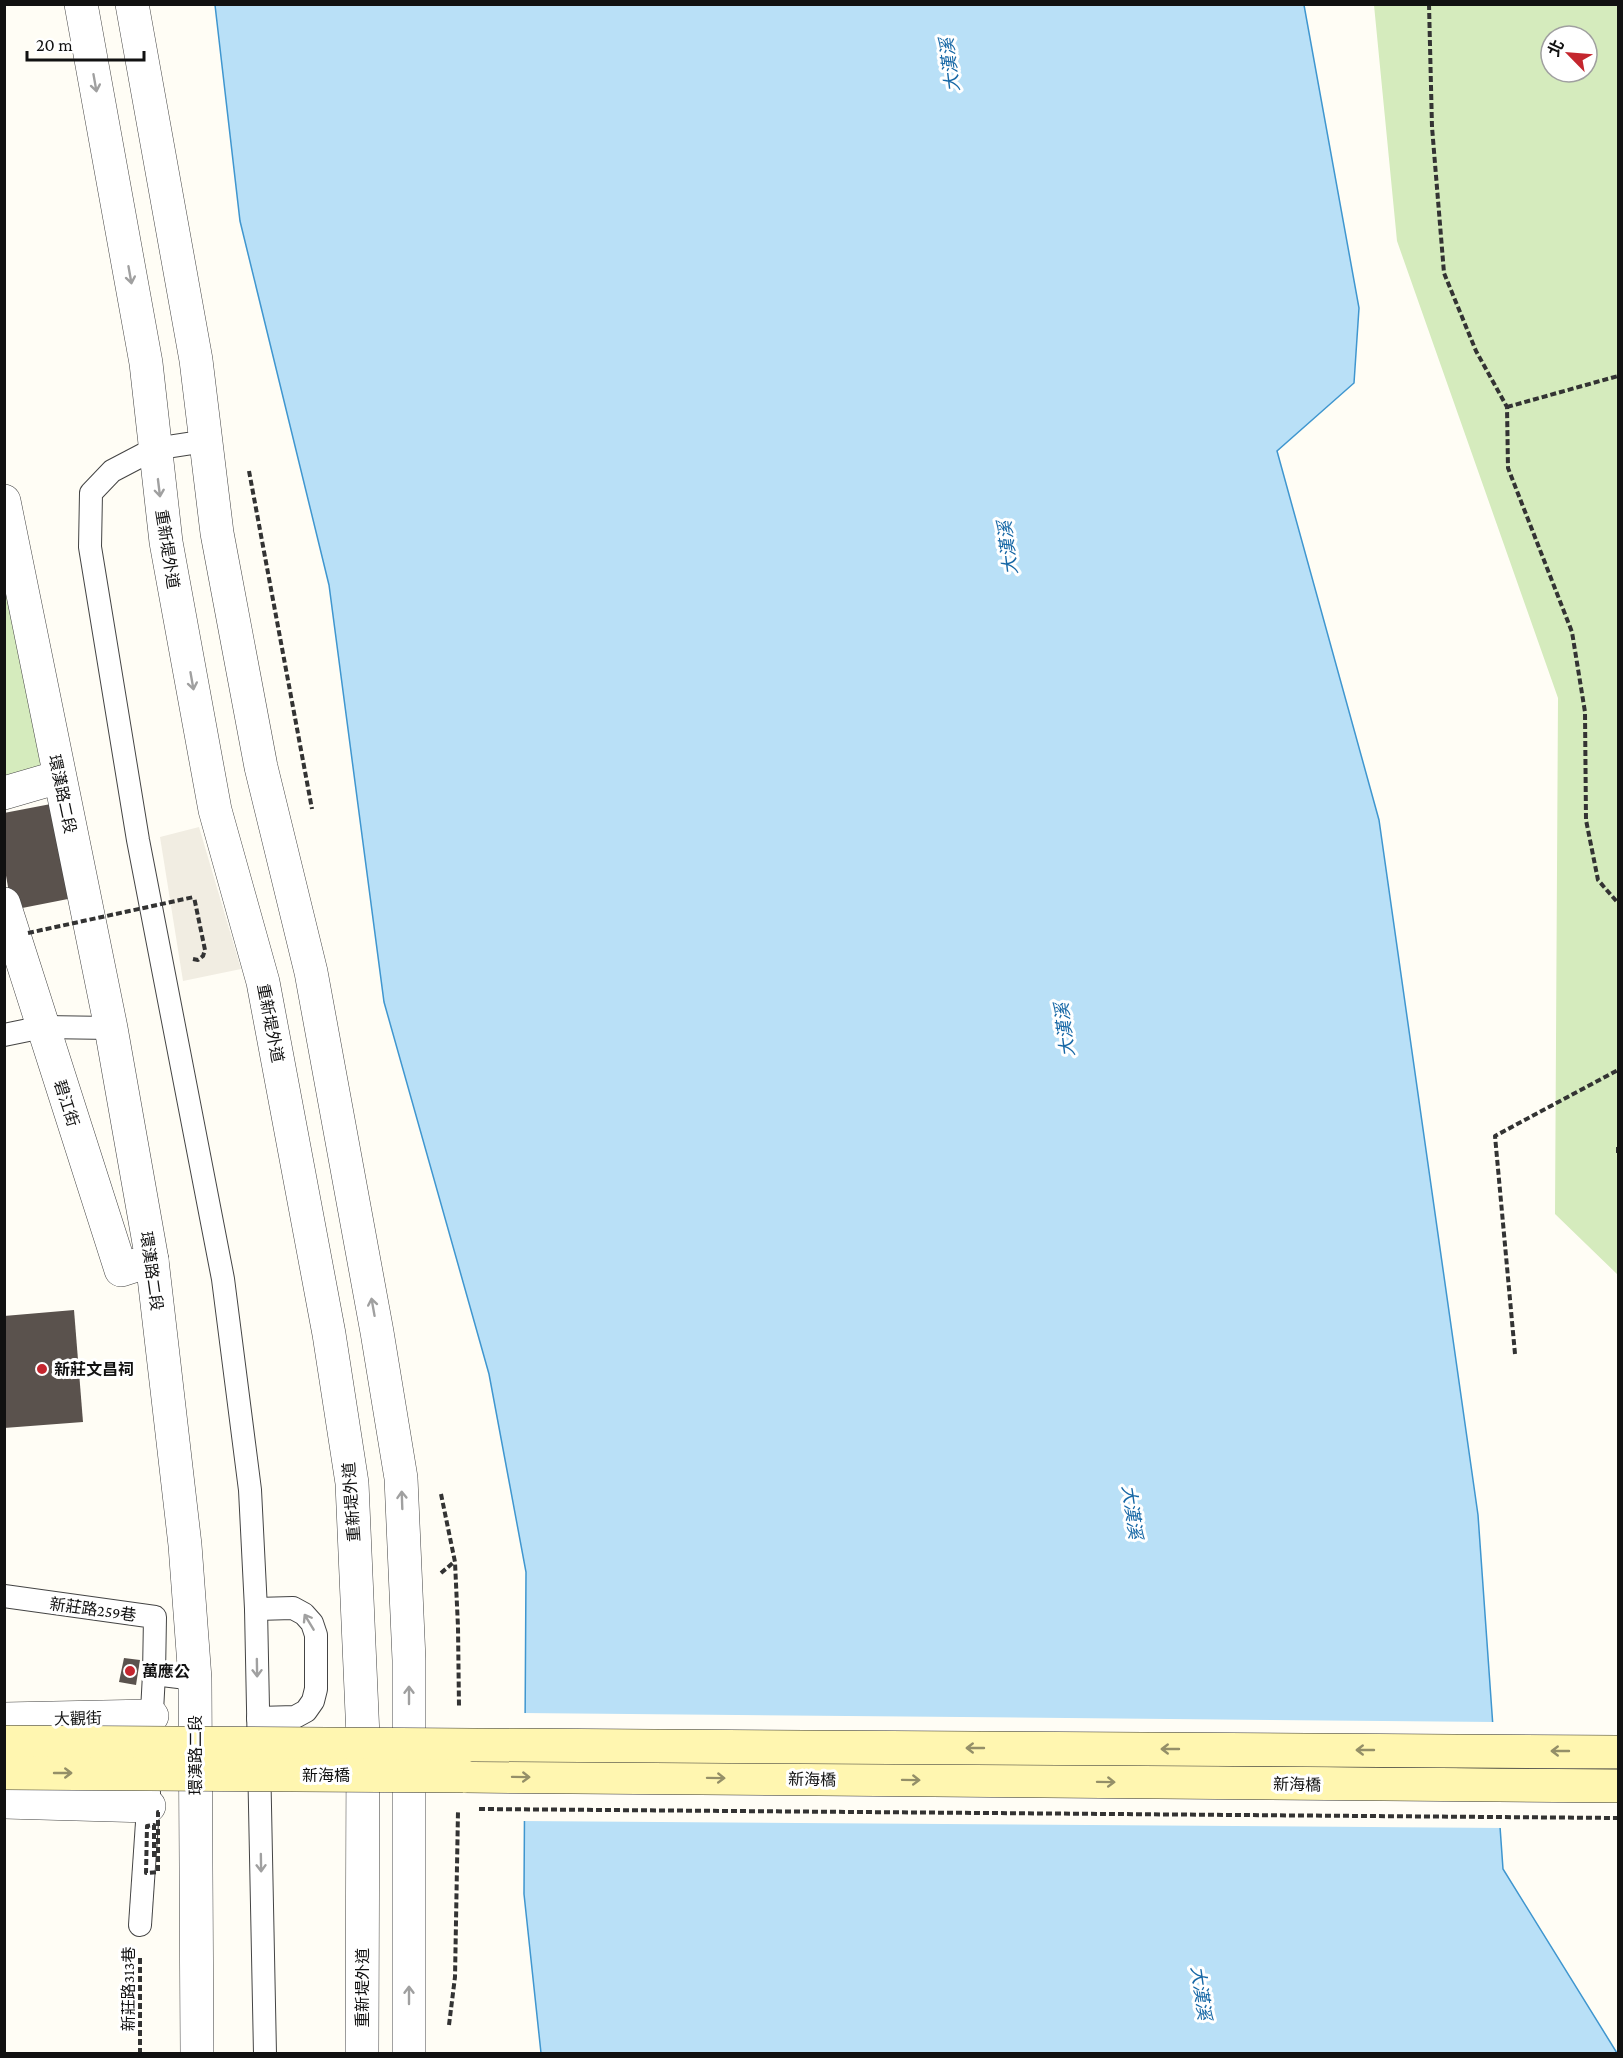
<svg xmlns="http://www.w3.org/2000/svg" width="1623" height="2058" viewBox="0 0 1623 2058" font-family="'Crimson Pro','Noto Sans TC',serif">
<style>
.green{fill:#d5ebbd;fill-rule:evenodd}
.plaza{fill:#f1ede2}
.water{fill:#b9e0f7;stroke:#3f96cf;stroke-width:1.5}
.pier{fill:#fffdf5}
.building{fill:#5a524d}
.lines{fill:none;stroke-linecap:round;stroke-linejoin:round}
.service-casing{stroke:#444;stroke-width:24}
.minor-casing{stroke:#444;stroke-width:34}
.tertiary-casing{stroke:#444;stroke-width:34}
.secondary-casing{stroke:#333;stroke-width:34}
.path{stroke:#333;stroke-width:4;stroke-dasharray:6 3;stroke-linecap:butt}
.service{stroke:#fff;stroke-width:22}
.minor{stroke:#fff;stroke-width:33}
.tertiary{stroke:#fff;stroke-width:33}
.secondary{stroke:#fff6b0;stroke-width:33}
.secondary-bridge-casing{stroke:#333;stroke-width:34;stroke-linecap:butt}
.path-bridge{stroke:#333;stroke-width:4;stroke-dasharray:6 3;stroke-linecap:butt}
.secondary-bridge{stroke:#fff6b0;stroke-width:33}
.oneway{stroke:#a0a0a0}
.oneway2{stroke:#948f68}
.poi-dot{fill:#c4262e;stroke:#fff;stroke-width:2}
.labels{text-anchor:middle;stroke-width:6;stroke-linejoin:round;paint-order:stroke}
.street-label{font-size:16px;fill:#111;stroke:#fff}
.poi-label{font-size:16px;font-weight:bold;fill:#111;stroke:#fff;text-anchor:start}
.water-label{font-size:18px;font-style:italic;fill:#1768a6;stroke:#fff}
</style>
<rect width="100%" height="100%" fill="#fffdf5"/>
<g class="green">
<path d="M1374,5H1618V1275L1555,1214L1558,698L1397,241ZM1551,36H1587V72H1551Z"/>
<polygon points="4,564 44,772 4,781"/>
</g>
<polygon class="plaza" points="199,827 241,969 183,981 160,837"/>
<polygon class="water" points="215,5 1304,5 1359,308 1354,383 1277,451 1379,820 1478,1515 1503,1869 1617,2053 541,2053 524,1894 526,1572 489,1374 384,1002 329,585 240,221"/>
<polygon class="pier" points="522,1713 1495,1722 1503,1828 521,1821"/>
<g class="building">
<polygon points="56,803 73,898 12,910 4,864 4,813"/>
<polygon points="74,1310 83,1422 4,1428 4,1316"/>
<polygon points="124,1658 140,1660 136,1685 119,1682"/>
</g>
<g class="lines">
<g class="service-casing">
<g id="service">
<polyline points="206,441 154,449 112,471 91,493 90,547 138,840 223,1279 250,1490 256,1609 265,2054"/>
<polyline points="4,1035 43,1027 111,1028"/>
<polyline points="4,1596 155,1617 154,1674 195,1679"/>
<polyline points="256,1609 293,1608 304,1614 312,1623 316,1635 316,1689 313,1701 306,1711 295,1717 258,1718"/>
<polyline points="151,1730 154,1674"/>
<polyline points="140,1925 149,1793"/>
</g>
</g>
<g class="minor-casing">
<g id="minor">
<polyline points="4,793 59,777"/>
<polyline points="4,904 121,1270 152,1260"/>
<polyline points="4,1719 152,1716"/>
<polyline points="4,1802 149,1806"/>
</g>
</g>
<g class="tertiary-casing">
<g id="tertiary">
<polyline points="81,4 146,363 166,542 215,810 263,982 329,1334 352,1483 363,1737 362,2054"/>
<polyline points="132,4 196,360 217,533 261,767 311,972 377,1332 401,1478 409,1660 409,2054"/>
<polyline points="4,501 111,1028 152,1260 185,1545 195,1679 197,2054"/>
</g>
</g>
<g class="secondary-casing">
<polyline id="secondary" points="463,1776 1618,1786"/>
</g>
<g class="path">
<polyline points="1429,4 1432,127 1444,273 1476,351 1507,407 1508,468 1572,632 1585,712 1586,820 1598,880 1618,903"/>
<polyline points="1507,407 1618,376"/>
<polyline points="249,471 312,809"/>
<polyline points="193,959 198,960 203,956 205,950 194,897"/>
<polyline points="1618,1147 1618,1156"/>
<polyline points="1515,1354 1495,1136 1618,1070"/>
<polyline points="441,1494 455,1562 458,1627 459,1707"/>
<polyline points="441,1573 454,1562"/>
<polyline points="449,2025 455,1977 458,1811"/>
<polyline points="140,2054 140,1956"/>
</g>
<use href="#service" class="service"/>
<use href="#minor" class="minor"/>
<use href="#tertiary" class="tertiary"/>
<use href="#secondary" class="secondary"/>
<g class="secondary-bridge-casing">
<g id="secondary-bridge">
<polyline points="4,1742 1618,1752"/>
<polyline points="4,1773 463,1776"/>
</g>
</g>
<g class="path-bridge">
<polyline points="28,933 194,897"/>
<polyline points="479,1809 1618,1818"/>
<polyline points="154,1857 154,1825 147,1826 146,1873 158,1872 158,1812 160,1812"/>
</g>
<use href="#secondary-bridge" class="secondary-bridge"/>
</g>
<defs><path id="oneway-shaft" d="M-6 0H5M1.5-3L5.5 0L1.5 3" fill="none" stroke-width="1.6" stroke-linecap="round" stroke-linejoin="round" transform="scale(1.5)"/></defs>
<g class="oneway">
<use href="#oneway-shaft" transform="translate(95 83) rotate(80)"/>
<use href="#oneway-shaft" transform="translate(130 275) rotate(80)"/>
<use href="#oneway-shaft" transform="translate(159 488) rotate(83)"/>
<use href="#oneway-shaft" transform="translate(192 681) rotate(80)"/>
<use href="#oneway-shaft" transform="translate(373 1307) rotate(-100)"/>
<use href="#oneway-shaft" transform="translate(402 1500) rotate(-92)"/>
<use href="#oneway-shaft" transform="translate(309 1622) rotate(-121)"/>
<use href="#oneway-shaft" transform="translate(257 1668) rotate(89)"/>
<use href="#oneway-shaft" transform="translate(409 1695) rotate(-90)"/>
<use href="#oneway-shaft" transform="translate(261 1863) rotate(89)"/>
<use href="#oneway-shaft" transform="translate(409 1995) rotate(-90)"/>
</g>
<g class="oneway2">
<use href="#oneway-shaft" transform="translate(975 1748) rotate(-180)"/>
<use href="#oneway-shaft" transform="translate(1170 1749) rotate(-180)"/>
<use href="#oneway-shaft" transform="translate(1365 1750) rotate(-180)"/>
<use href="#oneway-shaft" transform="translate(1560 1751) rotate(-180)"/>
<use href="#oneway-shaft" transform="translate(63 1773)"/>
<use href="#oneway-shaft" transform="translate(521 1777) rotate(1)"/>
<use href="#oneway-shaft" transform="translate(716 1778) rotate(1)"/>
<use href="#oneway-shaft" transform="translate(911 1780) rotate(1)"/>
<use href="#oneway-shaft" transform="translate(1106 1782) rotate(1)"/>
</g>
<g class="poi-dot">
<circle cx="42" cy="1369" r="6"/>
<circle cx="130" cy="1671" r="6"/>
</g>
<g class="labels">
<g class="street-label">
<text transform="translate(168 549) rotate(81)" y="6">重新堤外道</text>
<text transform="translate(63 794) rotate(78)" y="6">環漢路二段</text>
<text transform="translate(271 1023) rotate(79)" y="6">重新堤外道</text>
<text transform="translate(67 1103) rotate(72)" y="6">碧江街</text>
<text transform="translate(152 1271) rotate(82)" y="6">環漢路二段</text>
<text transform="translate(351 1502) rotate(-94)" y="6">重新堤外道</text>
<text transform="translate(93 1609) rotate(8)" y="6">新莊路259巷</text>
<text transform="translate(78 1718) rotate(-1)" y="6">大觀街</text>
<text transform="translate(195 1755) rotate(-90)" y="6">環漢路二段</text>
<text x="326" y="1781">新海橋</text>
<text transform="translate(812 1779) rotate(1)" y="6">新海橋</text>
<text transform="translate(1297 1784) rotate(1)" y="6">新海橋</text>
<text transform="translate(362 1988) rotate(-90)" y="6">重新堤外道</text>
<text transform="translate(128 1989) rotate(-90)" y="6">新莊路313巷</text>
</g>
<g class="poi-label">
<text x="54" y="1375">新莊文昌祠</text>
<text x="142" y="1677">萬應公</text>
</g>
<g class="water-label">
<text transform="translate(950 65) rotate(-97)" y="6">大漢溪</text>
<text transform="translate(1008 548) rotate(-97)" y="6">大漢溪</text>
<text transform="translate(1065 1030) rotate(-97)" y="6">大漢溪</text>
<text transform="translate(1132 1512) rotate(82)" y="6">大漢溪</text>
<text transform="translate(1201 1993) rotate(82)" y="6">大漢溪</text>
</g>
</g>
<rect width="1623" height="2058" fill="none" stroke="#111111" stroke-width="12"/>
<g transform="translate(1569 54) rotate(295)"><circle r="28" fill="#ffffff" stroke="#a0a0a0" stroke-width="1.5"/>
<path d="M0-4.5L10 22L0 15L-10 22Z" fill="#c4262e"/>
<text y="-9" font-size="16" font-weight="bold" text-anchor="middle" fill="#111111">北</text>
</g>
<path d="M27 51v9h117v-9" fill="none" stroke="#111111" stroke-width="3"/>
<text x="36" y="51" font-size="18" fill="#111111" stroke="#ffffff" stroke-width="4.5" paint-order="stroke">20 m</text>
</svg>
